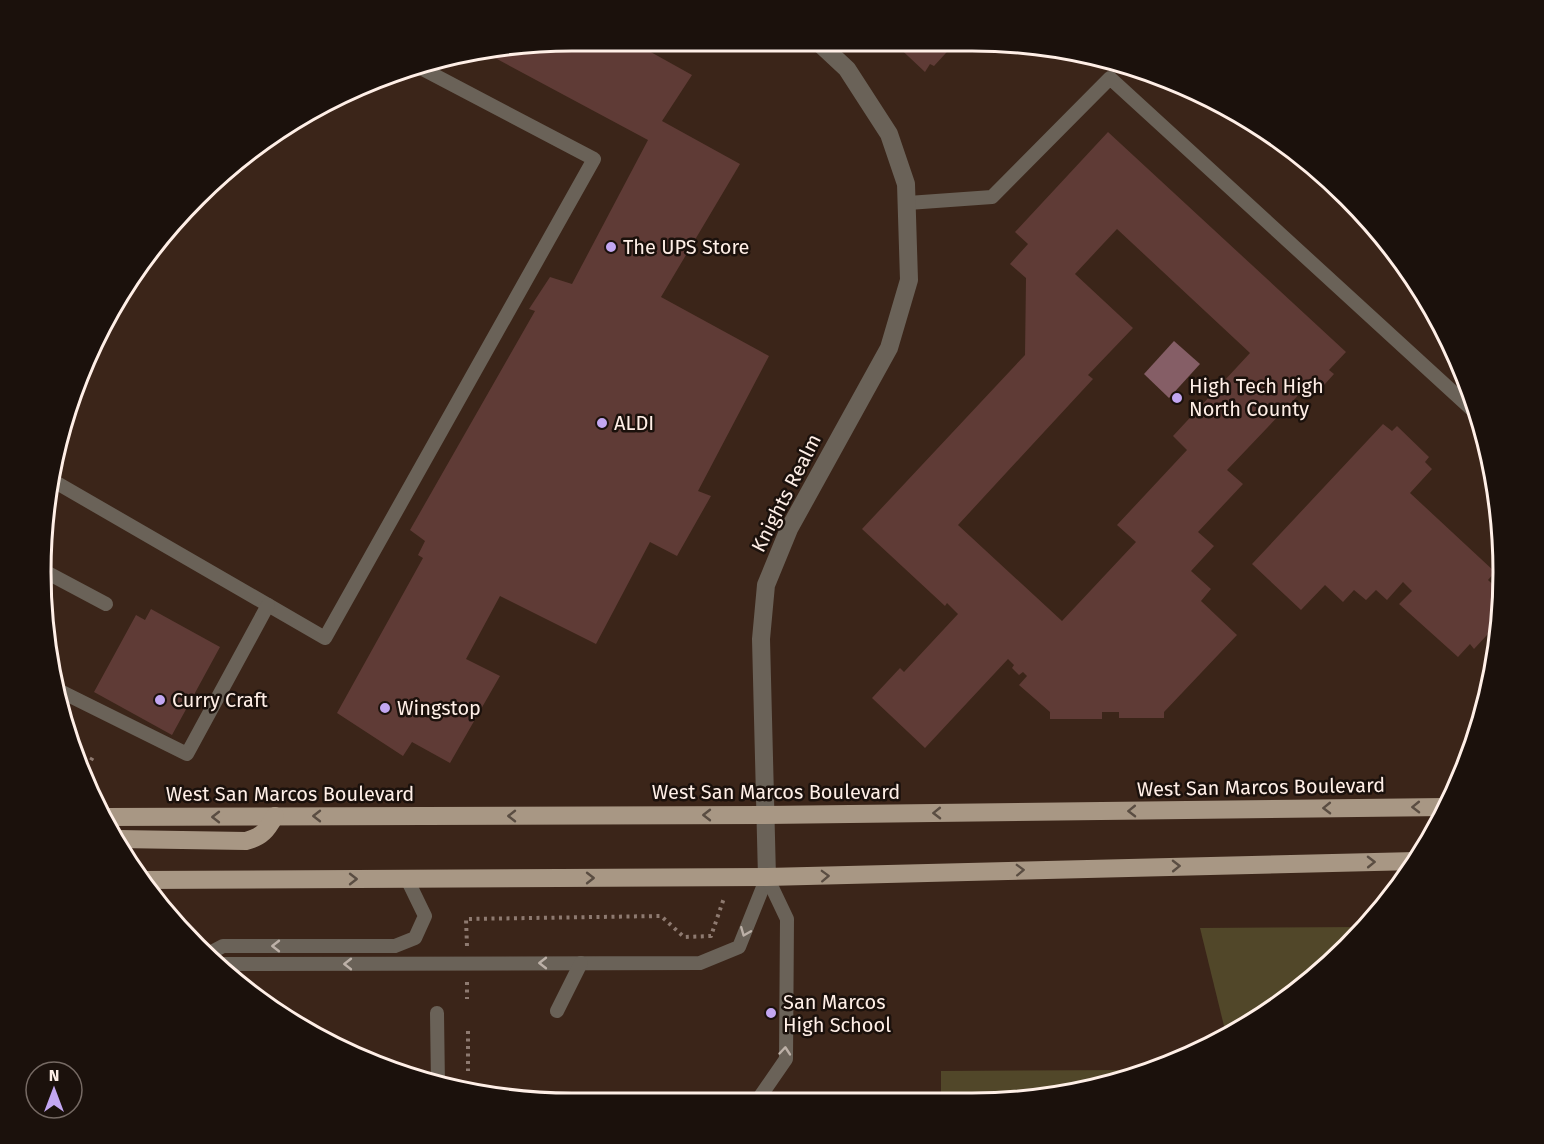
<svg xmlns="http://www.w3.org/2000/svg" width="1544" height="1144" viewBox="0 0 1544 1144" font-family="'Fira Sans',sans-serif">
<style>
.green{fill:#514729}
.water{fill:#855e66}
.building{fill:#5f3b36;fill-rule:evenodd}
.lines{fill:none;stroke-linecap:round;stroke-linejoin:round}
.path{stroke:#8e7a70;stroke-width:4;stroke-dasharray:3 4.5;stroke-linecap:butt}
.lane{stroke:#6a6258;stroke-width:14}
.street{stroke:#6a6258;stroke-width:18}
.primary{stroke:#a89784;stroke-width:18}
.oneway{stroke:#5a4d42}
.oneway2{stroke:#bcb0a7}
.poi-dot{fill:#c3a7f2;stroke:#1b110c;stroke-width:2}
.labels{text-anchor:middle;stroke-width:5;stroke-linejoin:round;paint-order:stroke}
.poi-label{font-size:20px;fill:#ffefe7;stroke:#1b110c;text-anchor:start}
.street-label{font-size:20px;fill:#ffefe7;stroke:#1b110c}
.rim{fill:none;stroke:#ffefe7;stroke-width:3}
</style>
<rect width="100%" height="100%" fill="#3b2519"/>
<g class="green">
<polygon points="1367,927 1295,994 1226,1034 1200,928"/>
<polygon points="1134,1070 1134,1074 1042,1099 941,1100 941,1071"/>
</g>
<polygon class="water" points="1174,341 1200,364 1169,398 1144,374"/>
<g class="building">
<polygon points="572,40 631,41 692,75 662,121 740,164 661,297 769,356 698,491 711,496 677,556 650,542 596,644 500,596 466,659 500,676 450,763 412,742 403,756 337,713 423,558 418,555 425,541 410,530 535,311 529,309 550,277 572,284 648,140 484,52"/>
<polygon points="892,41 957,41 934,66 930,64 925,72"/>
<path d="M1108,132L1346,352L1329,370L1334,374L1315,395L1306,387L1227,470L1243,484L1198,532L1214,546L1191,571L1211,589L1201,601L1237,635L1164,712V718H1119V712H1102V719H1050V712L1019,685L1027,676L1023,672L1019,675L1012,668L1014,665L1008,659L925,748L872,698L900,668L904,672L958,614L947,603L945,606L862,529L1025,355L1026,278L1010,264L1028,244L1015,232ZM1117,229L1250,353L1173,436L1187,450L1117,525L1136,542L1062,621L958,525L1093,379L1088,375L1133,328L1075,274Z"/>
<polygon points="1383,424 1392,431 1397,426 1429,457 1425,462 1432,469 1410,493 1495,572 1488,580 1501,592 1494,599 1500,605 1500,621 1474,649 1470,644 1458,657 1399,604 1412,591 1403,582 1387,600 1376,590 1366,600 1354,590 1343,602 1325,585 1301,610 1252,564"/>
<polygon points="151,609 220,647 172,735 94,692 136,615 145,620"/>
</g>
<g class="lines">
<g class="path">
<polyline points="79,769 90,762 94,755"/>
<polyline points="467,946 466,919 661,916 684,937 711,936 724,898"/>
<polyline points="467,982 467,999"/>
<polyline points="468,1031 468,1071"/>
</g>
<g class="lane">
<polyline points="908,203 992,197 1110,78 1478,415"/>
<polyline points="50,479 325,638 594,159 417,66"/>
<polyline points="44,571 106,604"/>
<polyline points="62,692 187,754 268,605"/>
<polyline points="206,955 223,946 395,946 415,938 425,916 407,879"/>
<polyline points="215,964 700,963 739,947 767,877"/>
<polyline points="557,1011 581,963"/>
<polyline points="437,1013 438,1086"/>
<polyline points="757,1101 786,1059 787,919 767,877"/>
</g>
<polyline class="street" points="767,877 761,639 766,585 789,529 889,348 909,280 906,184 889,134 847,69 817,41"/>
<g class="primary">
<polyline points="105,817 766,815 1446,807"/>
<path d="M118,839L246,841C262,837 267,830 275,816"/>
<polyline points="141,880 767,877 1416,861"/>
</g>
</g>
<defs><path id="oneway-chevron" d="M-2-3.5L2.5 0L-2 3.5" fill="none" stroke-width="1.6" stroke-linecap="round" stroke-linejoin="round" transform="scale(1.5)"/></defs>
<g class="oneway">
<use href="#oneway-chevron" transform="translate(1416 807) rotate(179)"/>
<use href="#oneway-chevron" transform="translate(1327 808) rotate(179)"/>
<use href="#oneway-chevron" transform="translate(1132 811) rotate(179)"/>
<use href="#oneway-chevron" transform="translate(937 813) rotate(179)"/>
<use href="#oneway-chevron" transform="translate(707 815) rotate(180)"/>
<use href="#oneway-chevron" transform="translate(317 816) rotate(180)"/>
<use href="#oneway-chevron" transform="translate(512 816) rotate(180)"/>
<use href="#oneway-chevron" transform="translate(216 817) rotate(180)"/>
<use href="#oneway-chevron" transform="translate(1371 862) rotate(-1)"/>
<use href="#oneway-chevron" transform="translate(1176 866) rotate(-1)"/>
<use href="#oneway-chevron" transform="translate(1020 870) rotate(-2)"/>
<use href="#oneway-chevron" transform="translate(825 876) rotate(-2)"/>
<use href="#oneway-chevron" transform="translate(590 878)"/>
<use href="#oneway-chevron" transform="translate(353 879)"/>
</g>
<g class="oneway2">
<use href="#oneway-chevron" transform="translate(745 932) rotate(112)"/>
<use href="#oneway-chevron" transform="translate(276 946) rotate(-180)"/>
<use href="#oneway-chevron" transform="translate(543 963) rotate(180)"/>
<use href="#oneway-chevron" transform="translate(348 964) rotate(180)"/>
<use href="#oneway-chevron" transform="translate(785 1051) rotate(-85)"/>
</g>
<g class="poi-dot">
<circle cx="611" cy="247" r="6"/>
<circle cx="1177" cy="398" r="6"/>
<circle cx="602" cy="423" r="6"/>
<circle cx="160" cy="700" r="6"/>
<circle cx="385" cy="708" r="6"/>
<circle cx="771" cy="1013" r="6"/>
</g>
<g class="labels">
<g class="poi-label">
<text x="623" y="254">The UPS Store</text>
<text x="1189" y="393">High Tech High<tspan x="1189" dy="23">North County</tspan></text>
<text x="614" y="430">ALDI</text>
<text x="172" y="707">Curry Craft</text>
<text x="397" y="715">Wingstop</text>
<text x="783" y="1009">San Marcos<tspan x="783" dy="23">High School</tspan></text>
</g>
<g class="street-label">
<text transform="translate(786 493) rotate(-63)" y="7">Knights Realm</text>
<text transform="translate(1261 787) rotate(-1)" y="7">West San Marcos Boulevard</text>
<text x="776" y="799">West San Marcos Boulevard</text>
<text x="290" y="801">West San Marcos Boulevard</text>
</g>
</g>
<path d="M0 0H1544V1144H0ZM572 51H972A521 521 0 0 1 1493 572V572A521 521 0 0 1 972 1093H572A521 521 0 0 1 51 572V572A521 521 0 0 1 572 51Z" fill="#1b110c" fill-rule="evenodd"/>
<path class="rim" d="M572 51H972A521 521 0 0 1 1493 572V572A521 521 0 0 1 972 1093H572A521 521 0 0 1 51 572V572A521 521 0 0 1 572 51Z"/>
<g transform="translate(54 1090)"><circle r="28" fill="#1b110c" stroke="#766a64" stroke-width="1.5"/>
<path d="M0-4.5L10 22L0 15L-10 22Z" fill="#c3a7f2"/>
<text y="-9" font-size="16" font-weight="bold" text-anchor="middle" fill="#ffefe7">N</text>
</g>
</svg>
